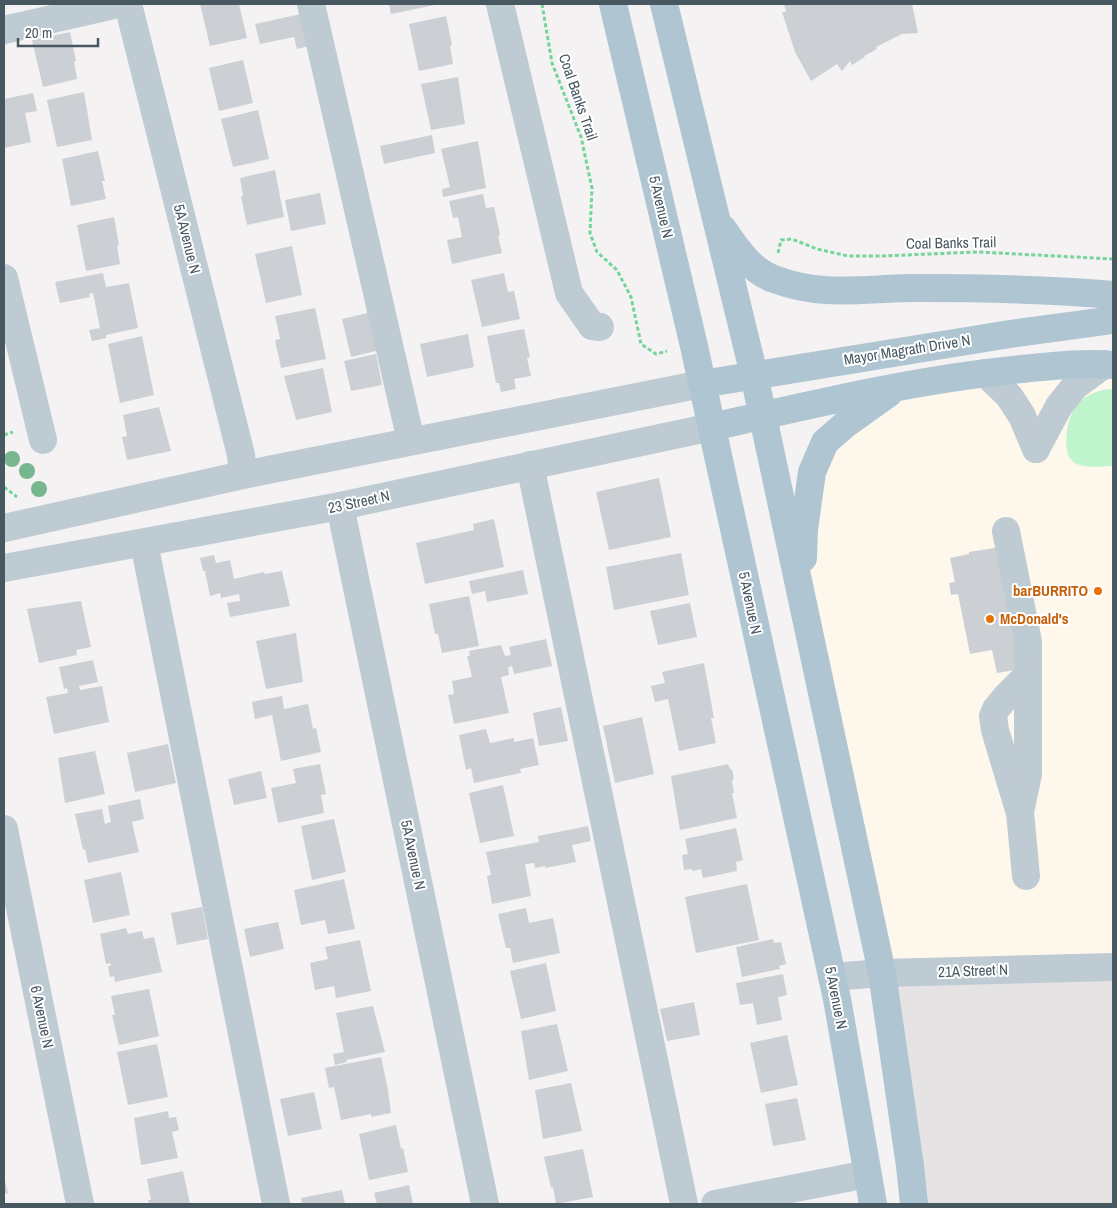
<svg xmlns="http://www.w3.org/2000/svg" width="1117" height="1208" viewBox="0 0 1117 1208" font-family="'Archivo Narrow',sans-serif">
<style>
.commercial{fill:#fef7ec}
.education{fill:#e5e3e4}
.green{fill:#bff4cd}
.building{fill:#ccd0d5}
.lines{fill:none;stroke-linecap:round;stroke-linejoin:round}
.path{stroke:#73d599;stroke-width:3;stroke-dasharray:4 2.5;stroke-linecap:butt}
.minor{stroke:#bfcbd2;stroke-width:28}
.major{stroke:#b0c5d2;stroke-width:28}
.tree{fill:#77b68e}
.food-dot{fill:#e8710a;stroke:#fff;stroke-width:2}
.labels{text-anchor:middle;stroke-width:4;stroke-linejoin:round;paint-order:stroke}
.street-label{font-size:15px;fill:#485861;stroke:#fff}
.food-label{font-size:15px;font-weight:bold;fill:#c56008;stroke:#fff;text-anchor:end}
</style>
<rect width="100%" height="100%" fill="#f4f2f2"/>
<polygon class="commercial" points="1113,365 1113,967 882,973 803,604 812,472 894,388"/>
<polygon class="education" points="1113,967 1113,1204 914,1204 882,973"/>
<path class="green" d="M1113,389V466C1102,466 1085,469 1075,463C1060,455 1067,417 1076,406C1085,395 1099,389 1113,389Z"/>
<g class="building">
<polygon points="200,4 239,4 247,38 210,46"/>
<polygon points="389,4 435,4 435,5 391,14"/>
<polygon points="784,4 912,4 918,33 902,34 876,47 877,49 864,56 865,57 852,65 850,61 842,71 837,64 811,81 795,52 782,12 786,12"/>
<polygon points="301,14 308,46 297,49 294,37 260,44 255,24"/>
<polygon points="446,16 452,45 450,46 453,64 419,71 409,24"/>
<polygon points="70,32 76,61 74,61 77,79 43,87 32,40"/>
<polygon points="243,60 253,103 219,111 209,68"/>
<polygon points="458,77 465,124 431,130 421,84"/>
<polygon points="84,92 92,140 57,147 47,100"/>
<polygon points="33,93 37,111 25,113 31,142 4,148 4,99"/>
<polygon points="258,110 269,159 233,167 221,119"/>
<polygon points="432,135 435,153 384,164 380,146"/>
<polygon points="478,141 486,188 443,197 442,189 450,187 441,149"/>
<polygon points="98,151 105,181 102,181 106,199 71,206 62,159"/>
<polygon points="275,170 284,217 247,225 241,197 243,196 240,178"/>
<polygon points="320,193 326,224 291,231 285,200"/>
<polygon points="483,194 486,208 494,207 500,235 498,236 502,253 452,264 447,240 462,237 458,217 453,218 449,201"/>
<polygon points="114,217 119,245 117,246 120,264 86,271 77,225"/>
<polygon points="292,246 302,295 266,303 255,254"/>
<polygon points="103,273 106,287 129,283 138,328 106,335 106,338 92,341 89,330 100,328 93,293 89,294 90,297 60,303 55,282"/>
<polygon points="504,273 508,292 514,291 520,319 482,327 471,280"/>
<polygon points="315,308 326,359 281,368 275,340 280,339 275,316"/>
<polygon points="376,311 384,349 351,357 342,319"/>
<polygon points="524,329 530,357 527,358 531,376 514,379 516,389 501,392 499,383 496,383 487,336"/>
<polygon points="468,334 474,367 427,377 420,344"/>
<polygon points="142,336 154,395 120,403 108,344"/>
<polygon points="376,354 382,385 351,391 344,361"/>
<polygon points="323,368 332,412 296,420 284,376"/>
<polygon points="159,407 171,451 127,460 122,437 127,436 123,415"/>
<polygon points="659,478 671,537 609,550 596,492"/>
<polygon points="494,519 504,567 425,584 416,543 474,530 473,524"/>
<polygon points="1000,547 1022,643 1015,670 997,673 992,650 970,654 958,594 951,595 949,583 955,582 950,558 969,554 969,552"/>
<polygon points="681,553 689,595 614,610 606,567"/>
<polygon points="214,555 216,563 230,560 234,579 264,572 265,574 282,571 290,606 230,617 227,603 240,601 239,594 221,598 220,593 210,596 205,571 203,571 200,558"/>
<polygon points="523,570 528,594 487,602 485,591 472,594 469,581"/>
<polygon points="469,596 479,646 442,653 438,634 435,634 429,604"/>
<polygon points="81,601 91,647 76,650 77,655 39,663 27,609"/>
<polygon points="690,603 697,637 658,645 650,611"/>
<polygon points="296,633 303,682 266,689 256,641"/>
<polygon points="546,639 552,666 514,674 512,666 508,667 509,675 501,677 509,713 454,724 448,695 454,694 452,681 472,677 467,656 470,656 469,651 501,645 505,656 511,655 509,647"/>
<polygon points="93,660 98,682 79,686 80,690 102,686 109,722 54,734 46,697 68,693 67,688 64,689 59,667"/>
<polygon points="704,663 714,718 711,718 716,743 679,751 668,699 655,702 651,686 665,683 662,672"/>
<polygon points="282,696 284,709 308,704 313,729 316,728 321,752 281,761 272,715 255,719 252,702"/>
<polygon points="561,707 568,741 539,746 533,713"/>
<polygon points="642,717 654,774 615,783 603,726"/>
<polygon points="486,729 490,743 514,738 514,742 533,738 539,765 520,769 521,773 474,783 471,768 466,770 459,735"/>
<polygon points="168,744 176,783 135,792 127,753"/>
<polygon points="95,751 105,794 65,803 58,758"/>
<polygon points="320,764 326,794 321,795 324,813 278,823 271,788 296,783 293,769"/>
<polygon points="728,764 729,767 732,770 734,778 732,781 734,793 732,793 737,818 680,830 671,776"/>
<polygon points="261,771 267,798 234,805 228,779"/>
<polygon points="503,785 514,836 480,843 469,793"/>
<polygon points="140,799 144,819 132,822 139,852 88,863 85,849 83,850 75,814 102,809 105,824 111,822 108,806"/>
<polygon points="334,819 346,872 312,880 301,826"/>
<polygon points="588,826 591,841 572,845 576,862 545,868 545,866 535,868 534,863 525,864 531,896 492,904 487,876 491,875 486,852 539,842 538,836"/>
<polygon points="736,828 743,860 736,862 737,871 703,878 701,869 692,871 692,869 684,870 682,855 688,854 685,839"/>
<polygon points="121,872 130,915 93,923 84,880"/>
<polygon points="344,879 355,929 328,934 325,920 301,925 294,890"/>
<polygon points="747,884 759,940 696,953 685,897"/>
<polygon points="202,907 208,939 177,945 171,913"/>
<polygon points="526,908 529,923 553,918 560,953 513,963 510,948 506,948 498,914"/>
<polygon points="278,922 284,949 250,957 244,929"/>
<polygon points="126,928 128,934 142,931 144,939 154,937 162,972 115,982 114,976 110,977 108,966 111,966 110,963 106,964 100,934"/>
<polygon points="773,939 774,943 781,942 786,964 779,966 780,969 742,977 736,947"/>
<polygon points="360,940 371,991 336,998 334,986 315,990 310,963 328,959 325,947"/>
<polygon points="546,963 556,1011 521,1019 510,971"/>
<polygon points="783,974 787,995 778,997 782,1020 757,1025 753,1003 740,1005 736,983"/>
<polygon points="149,989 159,1036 119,1045 112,1015 115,1015 111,996"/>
<polygon points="694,1002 700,1035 667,1041 660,1009"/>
<polygon points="373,1006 385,1052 346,1060 347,1062 335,1065 333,1054 344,1052 336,1013"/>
<polygon points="557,1024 568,1071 529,1080 521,1031"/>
<polygon points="787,1035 798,1085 761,1093 750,1043"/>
<polygon points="157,1044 168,1097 128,1105 117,1052"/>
<polygon points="381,1057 388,1090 391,1113 371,1117 371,1114 341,1120 334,1087 329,1088 325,1068"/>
<polygon points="571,1083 582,1131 543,1139 535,1090"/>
<polygon points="314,1092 322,1129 288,1136 280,1099"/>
<polygon points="797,1098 806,1140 773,1146 765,1104"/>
<polygon points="168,1111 169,1118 176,1117 179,1130 172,1132 178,1158 141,1165 134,1118"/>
<polygon points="396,1125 401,1149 403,1148 408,1172 369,1180 359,1134"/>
<polygon points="583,1149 593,1197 556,1204 553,1187 551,1188 544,1157"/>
<polygon points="183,1171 190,1204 149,1204 148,1200 151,1200 147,1179"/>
<polygon points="4,1177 8,1193 4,1194"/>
<polygon points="409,1185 413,1204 377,1204 374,1193"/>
<polygon points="342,1190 345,1204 302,1204 301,1198"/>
</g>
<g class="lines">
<g class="path">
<polyline points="542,4 552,63 581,137 592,188 590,233 597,252 617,270 631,297 641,344 656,354 667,351"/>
<polyline points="778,253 781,240 792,239 817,249 848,256 881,256 978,252 1113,259"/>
<polyline points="4,435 13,432"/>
<polyline points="4,487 17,497"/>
</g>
<g class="minor">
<polyline points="128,4 241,455 243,475"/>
<polyline points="311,4 411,441"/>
<polyline points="500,4 569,293 592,326 600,327"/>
<polyline points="4,30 118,4"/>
<polyline points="4,278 43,440"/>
<polyline points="985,373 1009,396 1022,416 1036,449"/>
<polyline points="1036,449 1059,406 1075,386 1105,364"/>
<polyline points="530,465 684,1204"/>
<polyline points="340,506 485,1204"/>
<polyline points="4,528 243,475 702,384"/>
<polyline points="1006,531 1028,642 1028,774 1020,812 1026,876"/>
<polyline points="144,543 276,1204"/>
<polyline points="4,568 340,506 712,427"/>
<polyline points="1019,810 995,730 993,716 996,709 1005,698 1027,676"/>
<polyline points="4,829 80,1204"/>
<polyline points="832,977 882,973 1113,967"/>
<polyline points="715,1204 867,1174"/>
</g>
<g class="major">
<polyline points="613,4 694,346 837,999 873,1204"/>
<polyline points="664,4 754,375 882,973 910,1166 914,1204"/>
<path d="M723,229C736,248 751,271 774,279C824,298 865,288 916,288C982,288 1048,289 1113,295"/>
<polyline points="702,384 1010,334 1113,320"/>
<path d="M712,427C814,404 918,379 1022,369C1052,366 1083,362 1113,365"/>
<polyline points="803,558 804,529 812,472 825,442 847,423 889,393"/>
</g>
</g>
<g class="tree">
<circle cx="12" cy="459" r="8"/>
<circle cx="27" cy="471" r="8"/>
<circle cx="39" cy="489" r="8"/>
</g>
<g class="food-dot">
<circle cx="1098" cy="591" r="5"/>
<circle cx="990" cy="619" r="5"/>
</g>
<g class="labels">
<g class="street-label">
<text transform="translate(578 97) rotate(71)" y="5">Coal Banks Trail</text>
<text transform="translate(661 207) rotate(77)" y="5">5 Avenue N</text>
<text transform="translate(187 239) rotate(76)" y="5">5A Avenue N</text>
<text transform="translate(951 243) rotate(-1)" y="5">Coal Banks Trail</text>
<text transform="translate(907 350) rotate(-9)" y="5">Mayor Magrath Drive N</text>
<text transform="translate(359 502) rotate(-12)" y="5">23 Street N</text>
<text transform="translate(750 603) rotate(78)" y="5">5 Avenue N</text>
<text transform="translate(413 855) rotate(78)" y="5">5A Avenue N</text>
<text transform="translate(973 971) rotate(-2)" y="5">21A Street N</text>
<text transform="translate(836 998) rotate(79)" y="5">5 Avenue N</text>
<text transform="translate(42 1017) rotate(78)" y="5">6 Avenue N</text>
</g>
<g class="food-label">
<text x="1088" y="596">barBURRITO</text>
<text x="1000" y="624" text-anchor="start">McDonald's</text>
</g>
</g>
<rect width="1117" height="1208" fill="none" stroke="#485861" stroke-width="10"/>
<path d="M18 38v8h80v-8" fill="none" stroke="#485861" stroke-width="2.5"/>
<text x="25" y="38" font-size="15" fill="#485861" stroke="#ffffff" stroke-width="4" paint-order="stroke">20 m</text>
</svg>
